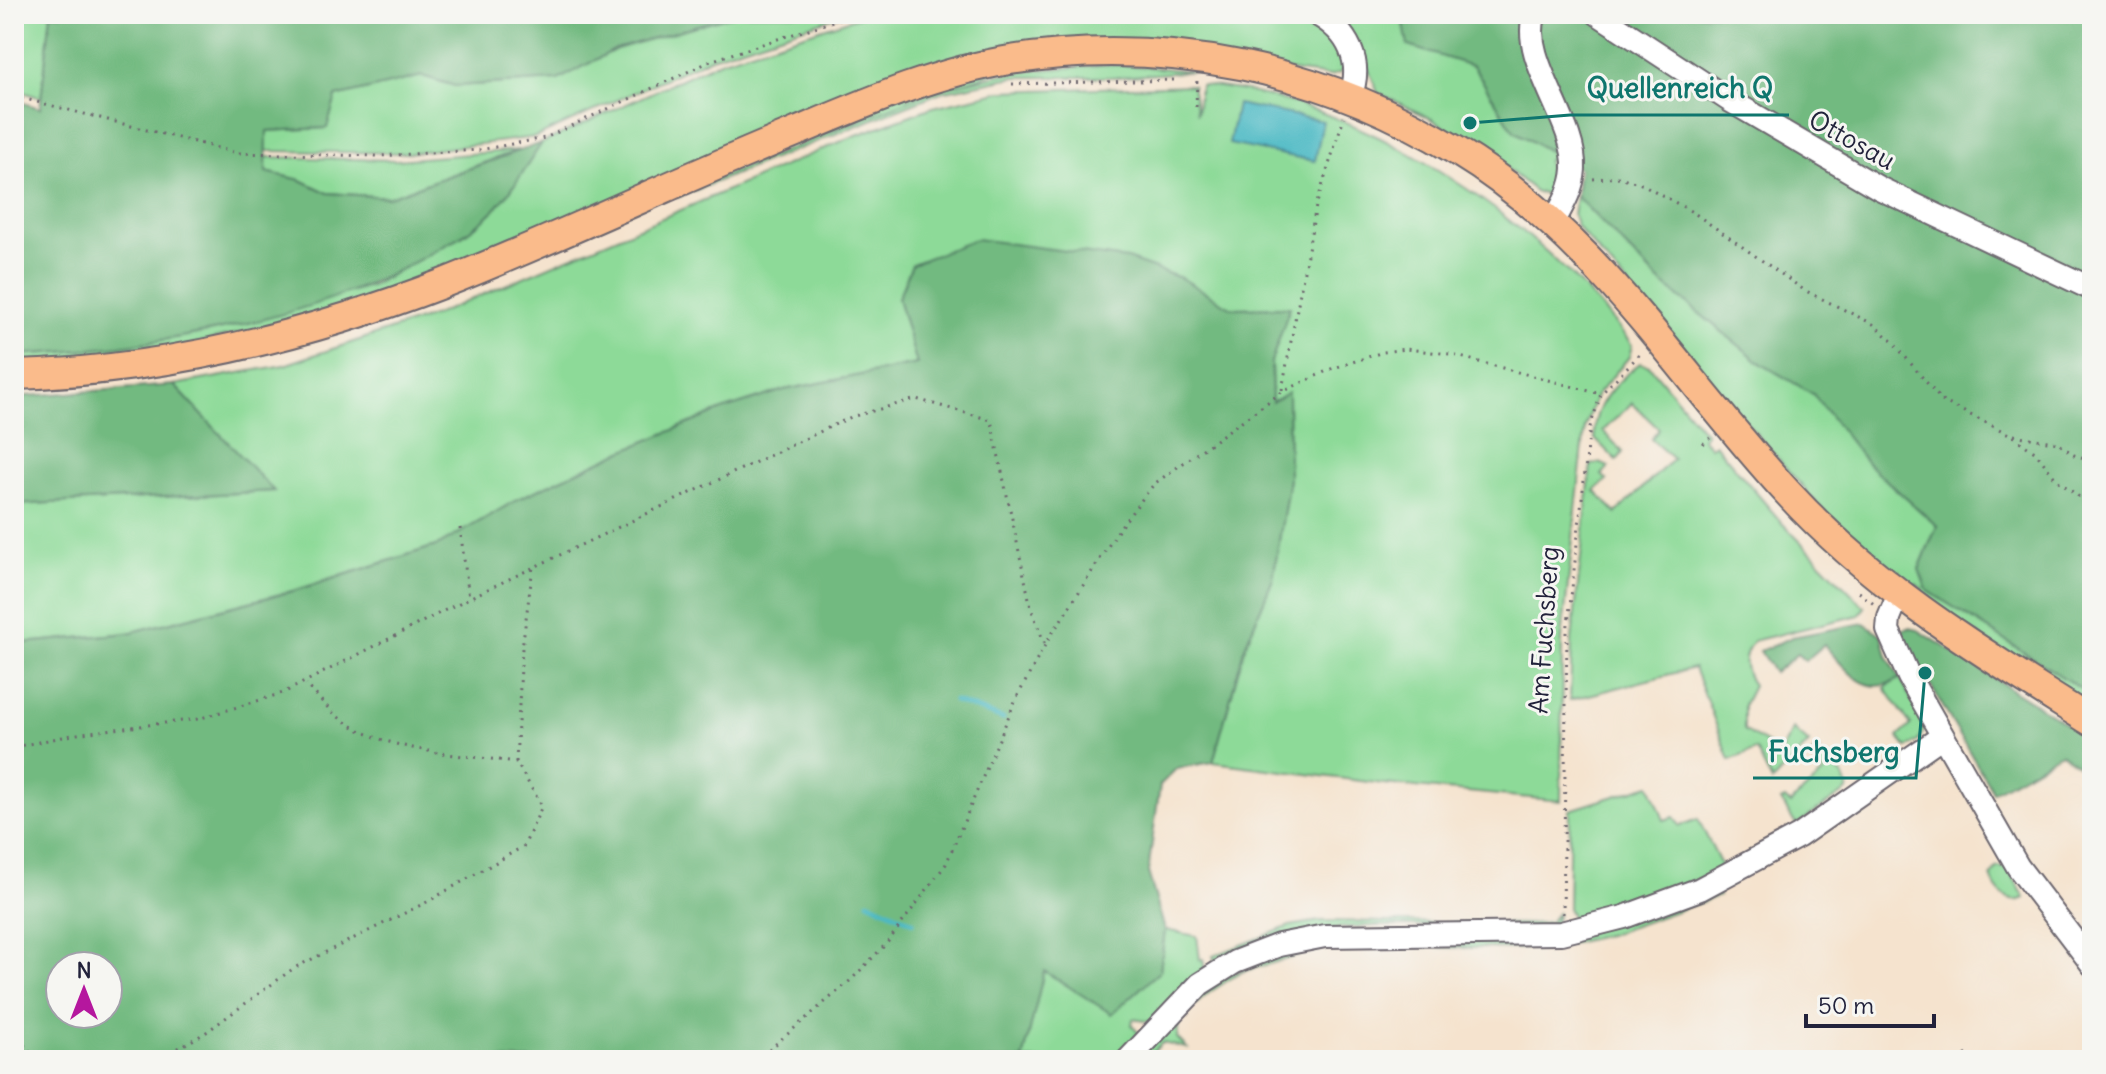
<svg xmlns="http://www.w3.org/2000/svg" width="2106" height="1074" viewBox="0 0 2106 1074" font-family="Delius,sans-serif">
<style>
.green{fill:#8dda98;stroke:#587e6a;stroke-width:2}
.forest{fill:#72ba80;stroke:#4a6e5e;stroke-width:2;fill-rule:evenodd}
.water{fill:#4bb9c4;stroke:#366e80;stroke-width:2}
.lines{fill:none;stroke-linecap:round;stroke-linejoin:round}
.stream{stroke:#4bb9c4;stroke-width:5}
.minor-casing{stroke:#6c666e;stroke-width:26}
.major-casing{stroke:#6c666e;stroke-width:32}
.path{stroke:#6c666e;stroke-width:3;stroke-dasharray:2 6;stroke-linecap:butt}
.minor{stroke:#fff;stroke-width:22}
.major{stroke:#fabb8b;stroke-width:28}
.labels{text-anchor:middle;stroke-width:6;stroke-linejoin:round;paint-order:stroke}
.street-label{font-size:26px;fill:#22223b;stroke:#f6f6f2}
.leader{fill:none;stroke:#0f766e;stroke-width:3}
.callout-dot{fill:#0f766e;stroke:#f6f6f2;stroke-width:3}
.callout-label{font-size:28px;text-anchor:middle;font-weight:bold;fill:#0f766e;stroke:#f6f6f2;stroke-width:6;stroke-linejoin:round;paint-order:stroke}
</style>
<rect width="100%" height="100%" fill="#f6f6f2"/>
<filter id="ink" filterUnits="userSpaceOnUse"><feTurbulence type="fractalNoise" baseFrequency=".0125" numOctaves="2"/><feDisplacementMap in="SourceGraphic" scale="16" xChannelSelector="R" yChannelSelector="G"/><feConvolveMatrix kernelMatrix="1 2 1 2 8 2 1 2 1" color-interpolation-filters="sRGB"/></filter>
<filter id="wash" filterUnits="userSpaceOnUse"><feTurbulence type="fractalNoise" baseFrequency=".006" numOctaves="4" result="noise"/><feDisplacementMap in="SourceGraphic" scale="32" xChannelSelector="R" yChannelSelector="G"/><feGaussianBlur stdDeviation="1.8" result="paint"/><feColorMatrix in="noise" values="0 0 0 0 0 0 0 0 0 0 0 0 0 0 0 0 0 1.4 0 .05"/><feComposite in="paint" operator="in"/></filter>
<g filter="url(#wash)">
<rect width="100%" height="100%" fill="#f5e3ce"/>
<g class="green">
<polygon points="14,14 51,14 41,98 14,89"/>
<polygon points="736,14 844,14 715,56 536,137 408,153 267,151 266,131 326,128 336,97 422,76 455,86 557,80 616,49"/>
<path d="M867,14H1298C1322,25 1339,40 1345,66L1340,73L1330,76L1077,43L556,226L341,308L153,354L14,365V355L142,343L279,313L373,285L462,236L491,213L542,143L720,61Z"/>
<polygon points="1334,14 1402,14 1409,46 1473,66 1514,131 1569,163 1559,166 1558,160 1548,160 1549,173 1559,184 1558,191 1547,195 1535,191 1486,152 1428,117 1378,93 1358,43"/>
<polygon points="1113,64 1194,71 1120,77 1014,77 941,92 678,197 679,193 939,88 1013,72"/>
<path d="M1192,85L1197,114L1200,85C1361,97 1536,217 1632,345L1629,357L1596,396L1585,427L1562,639L1561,801L1384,784L1213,762L1244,649L1273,578L1289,479L1288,393L1272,402L1271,362L1289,307L1232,308L1181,278L898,298L917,364L784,390L522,497L439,545L296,590L128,633L14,644V505L273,491L174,385L284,365L435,315L854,136L933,107L1002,91Z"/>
<polygon points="519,150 389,197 328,193 301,180 266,172 266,157 396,160"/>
<polygon points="1576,196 1657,279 1762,364 1813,394 1867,463 1937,526 1919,569 1927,590 2092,696 2092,710 1918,596 1922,589 1916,584 1911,592 1833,522 1577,227 1573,215"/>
<path d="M1640,363L1650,366L1706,434L1702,438L1710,447L1715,444L1782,523L1865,607L1859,615L1753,641C1741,657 1743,669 1753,686L1744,704V730L1781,752L1793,729L1809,743L1772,782L1756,750L1730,760L1694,668L1570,700L1572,640L1591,465L1600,463L1609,467L1602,475L1607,480L1595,491L1616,513L1673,459L1651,439L1659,429L1632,403L1603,431L1623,452L1617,461L1595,439C1590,407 1616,382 1640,363Z"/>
<polygon points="1900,678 1926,727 1918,741 1907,748 1898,737 1911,725 1885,688"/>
<polygon points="1816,749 1842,775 1848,790 1796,825 1781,801 1785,799 1790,804 1824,773 1809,757"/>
<polygon points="1650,785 1664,820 1674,817 1680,826 1698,819 1723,869 1640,902 1573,918 1568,908 1570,810"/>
<path d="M1997,867L2008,868L2025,898C2009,906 1996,892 1991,877Z"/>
<polygon points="1716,889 1719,896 1611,934 1548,949 1343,946 1322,949 1241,972 1210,992 1179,1019 1177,1038 1187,1048 1162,1043 1145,1060 1134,1060 1214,980 1309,945 1536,941 1538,945 1562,941"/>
<path d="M1558,912L1555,923L1542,930C1425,931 1324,907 1216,964L1213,956L1290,926L1320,921L1529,924L1550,922Z"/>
<polygon points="1165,930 1197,936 1200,960 1203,959 1205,972 1151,1022 1133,1019 1132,1026 1141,1035 1119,1060 1023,1060 1043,971 1160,971"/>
</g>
<g class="forest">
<path d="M51,14H736L616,49L558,80L455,86L422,76L336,97L327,128L267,131L266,172L301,180L328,193L389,197L542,143C526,166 512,193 492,212C473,231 449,243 426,256C304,324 153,348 14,355V100L40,108Z"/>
<polygon points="1402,14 2092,14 2092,696 1927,590 1919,569 1937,526 1867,463 1813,394 1762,364 1657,279 1576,196 1579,168 1514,131 1473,66 1408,46"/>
<path d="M976,239L1127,259L1181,278L1232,308L1290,307L1271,362L1272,402L1288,392L1289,479L1273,579L1244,649L1213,762L1177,768L1160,785L1148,872L1165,930L1160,971L1112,1014L1044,971L1023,1060H14V644L128,633L297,590L439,545L522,497L615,454L722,410L784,390L917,364L898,298L912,264ZM60,966H108V1014H60Z"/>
<polygon points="174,385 274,491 14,505 14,397"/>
<path d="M1864,623L1882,635L1887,656L1900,678C1866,701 1847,669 1824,645L1805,661L1797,654L1774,673L1760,651L1792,637Z"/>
<polygon points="1909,628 1918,630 2092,740 2092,776 2061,753 1993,792 1901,635 1901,630"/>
</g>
<polygon class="water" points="1237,104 1323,121 1315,161 1229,144"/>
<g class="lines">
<g class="stream">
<polyline points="954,701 1003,719"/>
<polyline points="868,901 913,922"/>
</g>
</g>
</g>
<g filter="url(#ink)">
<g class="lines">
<g class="minor-casing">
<g id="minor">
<path d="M1316,14C1348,31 1364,62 1350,97"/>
<path d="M1535,14C1518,56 1577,123 1574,169C1573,188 1563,205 1554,221"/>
<polyline points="1598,14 1729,100 1879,188 2092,289"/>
<polyline points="1898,596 1889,618 1888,630 1909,677 2018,867 2092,964"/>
<polyline points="1128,1060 1200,984 1235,962 1279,945 1325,936 1561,933 1624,917 1700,889 1799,836 1941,737"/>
</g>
</g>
<g class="major-casing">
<path id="major" d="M14,375C161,371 307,336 444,283C563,236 678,180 796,132C865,103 936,72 1010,60C1167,35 1323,69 1457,151C1598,236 1678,374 1788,493C1875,588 1983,653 2092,722"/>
</g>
<g class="path">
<polyline points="1012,84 1176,80"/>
<polyline points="14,96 237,153 379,156 479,150 545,138 713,60 855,14"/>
<polyline points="1196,107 1197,79"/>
<polyline points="1593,179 1620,177 1644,185 1694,213 1804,290 1873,324 1893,342 1942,401 2011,435 2036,453 2056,479 2092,507"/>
<polyline points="1282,390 1316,206 1344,117"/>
<polyline points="2014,435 2058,443 2074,455 2092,460"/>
<polyline points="1703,444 1710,438"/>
<polyline points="460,528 469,598"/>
<polyline points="1859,592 1875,605"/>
<polyline points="14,747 82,733 198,719 283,693 469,598 851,417 916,399 991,420 1031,608 1045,645"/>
<polyline points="516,762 522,648 533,567"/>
<polyline points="1563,914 1567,633 1590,427 1601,394 1641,353"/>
<polyline points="2090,994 2092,997"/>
<polyline points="14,1032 36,1060"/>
<polyline points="1965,1054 1970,1060"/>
<path d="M157,1060L205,1033L294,968L427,902L524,846L542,806L516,762C463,755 398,753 352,726C333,716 320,699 306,684"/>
<polyline points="757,1060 851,980 887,943 946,864 1016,699 1045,645 1121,526 1154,484 1282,392 1331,369 1383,352 1406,349 1449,354 1601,394"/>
</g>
<use href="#minor" class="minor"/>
<use href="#major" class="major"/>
</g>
</g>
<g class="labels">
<g class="street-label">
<text transform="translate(1852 140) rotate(29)" y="9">Ottosau</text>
<text transform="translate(1544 630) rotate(-86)" y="9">Am Fuchsberg</text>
</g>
</g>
<path class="leader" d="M1470 123L1570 115H1789M1925 673L1916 778H1753"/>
<g class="callout-dot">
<circle cx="1470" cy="123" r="8"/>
<circle cx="1925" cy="673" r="8"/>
</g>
<g class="callout-label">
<text x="1680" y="98">Quellenreich Q</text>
<text x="1834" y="762">Fuchsberg</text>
</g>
<rect width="2106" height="1074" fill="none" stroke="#f6f6f2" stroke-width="48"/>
<g transform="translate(84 990)"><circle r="38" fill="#f6f6f2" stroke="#a1a1a9" stroke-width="2"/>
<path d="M0-6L14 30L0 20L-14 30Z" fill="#b5179e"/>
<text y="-12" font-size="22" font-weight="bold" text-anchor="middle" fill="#22223b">N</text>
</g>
<path d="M1806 1014v12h128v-12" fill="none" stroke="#22223b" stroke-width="4"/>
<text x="1818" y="1014" font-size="24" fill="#22223b" stroke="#f6f6f2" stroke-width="6" paint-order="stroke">50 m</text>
</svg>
